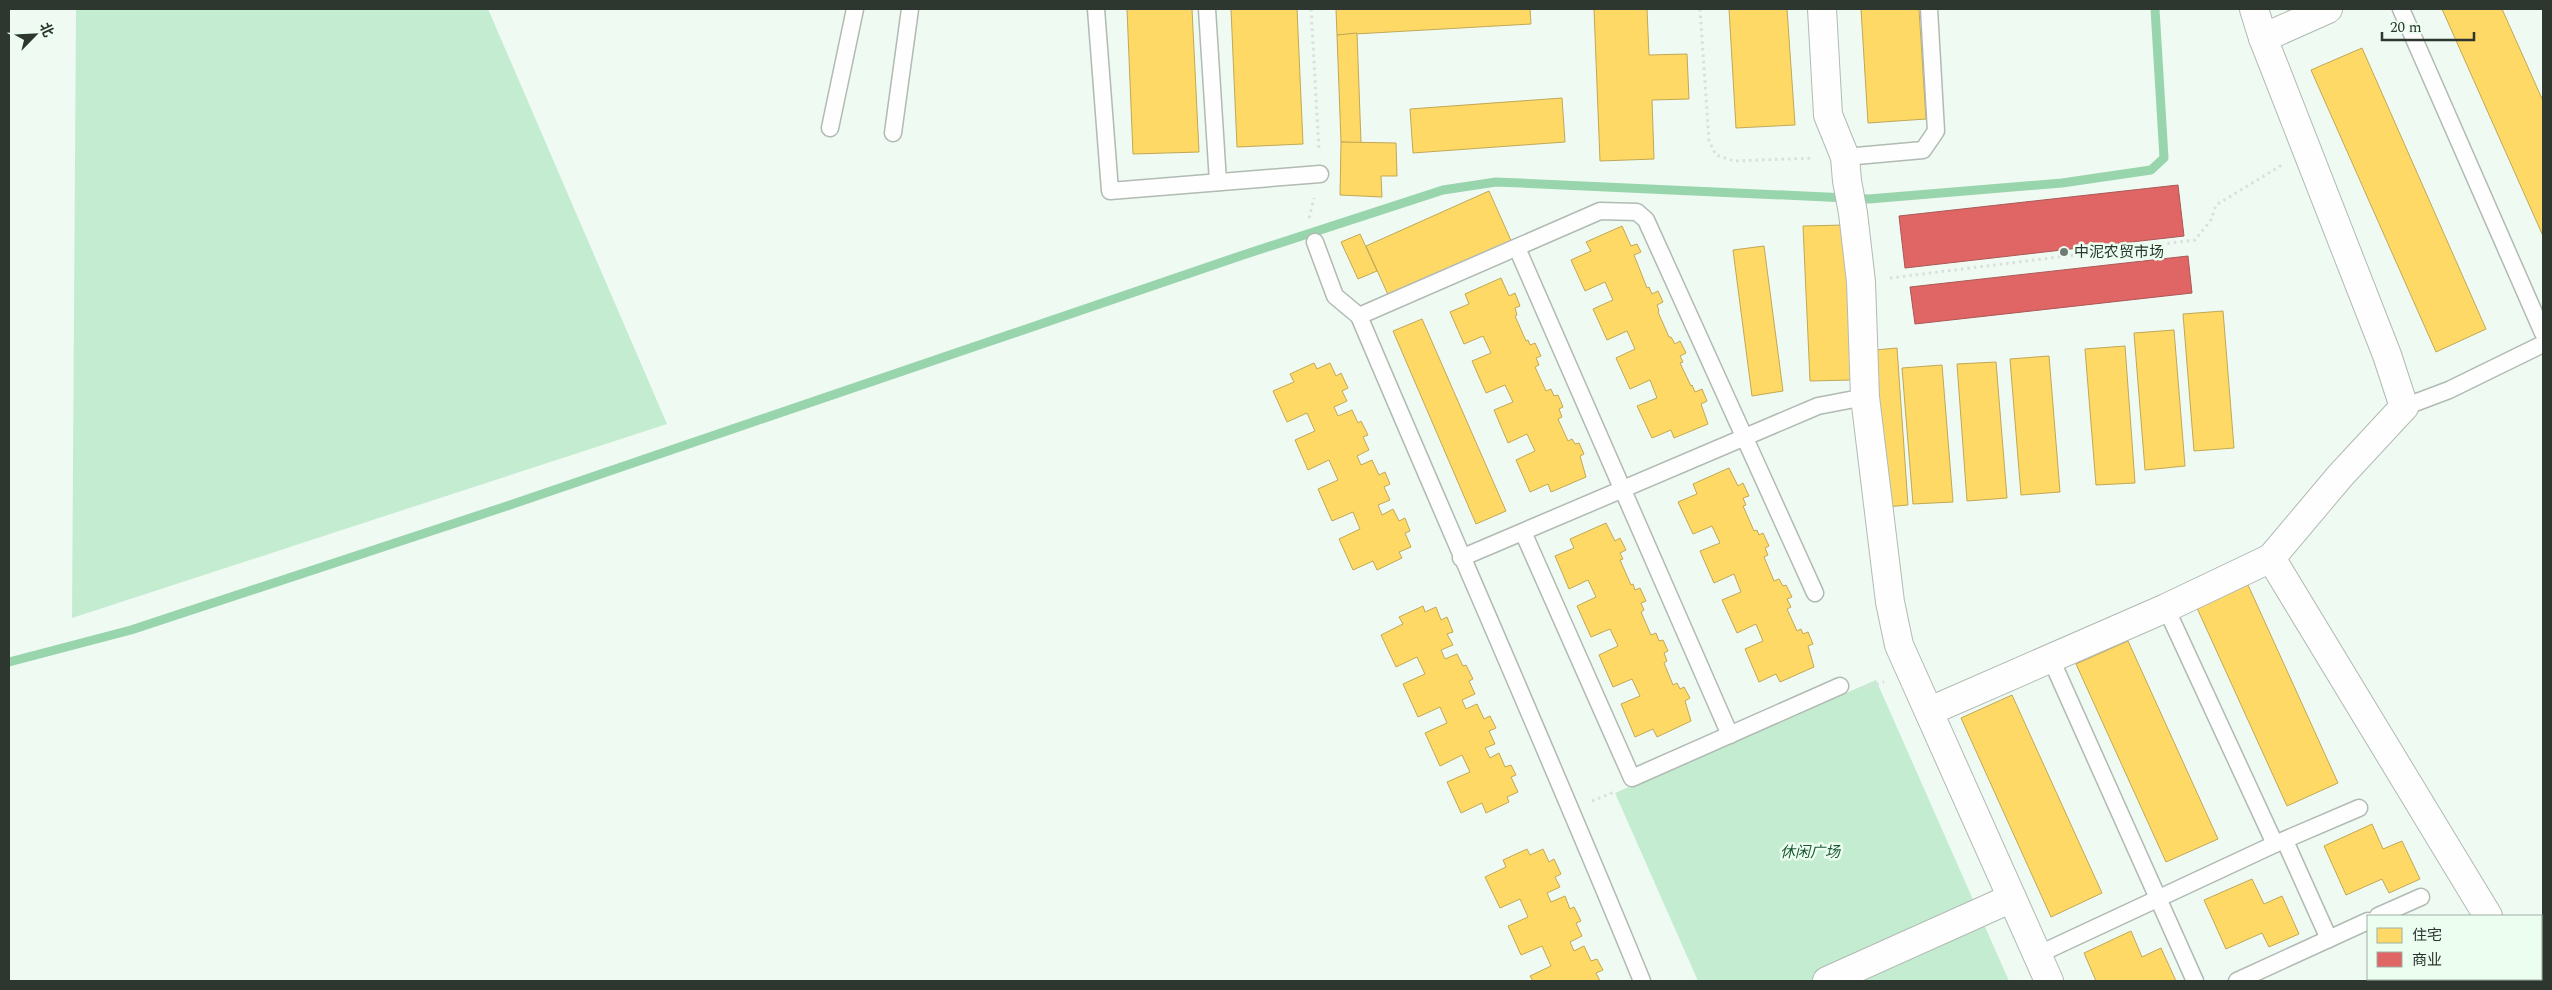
<svg xmlns="http://www.w3.org/2000/svg" width="2552" height="990" viewBox="0 0 2552 990" font-family="Spectral,'Noto Sans SC',serif">
<style>
.green{fill:#c4ecd0}
.homes{fill:#ffd966;stroke:#c0a856}
.shops{fill:#e06666;stroke:#aa5856}
.lines{fill:none;stroke-linecap:round;stroke-linejoin:round}
.stream{stroke:#98d4ac;stroke-width:9}
.lane-casing{stroke:#b1bab3;stroke-width:19}
.street-casing{stroke:#b1bab3;stroke-width:30}
.path{stroke:#dbdfdd;stroke-width:3;stroke-dasharray:2.5 4;stroke-linecap:butt}
.lane{stroke:#fdfefd;stroke-width:16}
.street{stroke:#fdfefd;stroke-width:28}
.poi-dot{fill:#717b73;stroke:#ebfef0;stroke-width:2}
.labels{text-anchor:middle;stroke-width:5;stroke-linejoin:round;paint-order:stroke}
.poi-label{font-size:15px;fill:#2d362f;stroke:#ebfef0;text-anchor:start}
.park-label{font-size:15px;font-style:italic;fill:#1c5734;stroke:#ebfef0}
</style>
<rect width="100%" height="100%" fill="#effaf2"/>
<g class="green">
<polygon points="76,9 488,9 667,424 72,618"/>
<polygon points="1876,680 2009,981 1698,981 1615,793"/>
</g>
<g class="homes">
<polygon points="1127,9 1192,9 1199,152 1133,154"/>
<polygon points="1231,9 1297,9 1303,144 1237,147"/>
<polygon points="1336,9 1530,9 1531,24 1337,35"/>
<polygon points="1594,9 1647,9 1649,55 1687,54 1689,99 1652,100 1654,159 1600,161"/>
<polygon points="1729,9 1787,9 1795,125 1736,128"/>
<polygon points="1861,9 1919,9 1926,119 1868,123"/>
<polygon points="2442,9 2502,9 2543,101 2543,236"/>
<polygon points="1357,33 1361,143 1341,142 1337,35"/>
<polygon points="2362,48 2486,329 2436,352 2311,70"/>
<polygon points="1562,98 1565,142 1413,153 1410,109"/>
<polygon points="1341,142 1396,143 1397,176 1381,176 1382,197 1340,195"/>
<polygon points="1489,191 1513,245 1390,299 1366,246"/>
<polygon points="1845,225 1851,380 1810,381 1803,226"/>
<polygon points="1622,226 1631,246 1637,244 1641,252 1634,255 1647,288 1649,287 1652,294 1658,291 1663,302 1657,305 1659,311 1658,312 1669,337 1671,337 1675,344 1680,341 1686,353 1680,356 1683,362 1680,363 1691,386 1692,385 1695,392 1702,389 1707,401 1701,404 1708,424 1674,438 1671,430 1652,438 1637,406 1657,398 1650,380 1630,389 1616,358 1635,349 1627,331 1607,340 1593,309 1613,300 1605,282 1585,291 1571,260 1591,251 1586,242"/>
<polygon points="1360,234 1377,271 1358,279 1341,242"/>
<polygon points="1764,246 1783,391 1752,396 1733,250"/>
<polygon points="1501,278 1509,296 1515,293 1520,306 1515,308 1517,315 1515,316 1526,341 1528,340 1530,345 1535,343 1541,356 1536,358 1539,365 1535,367 1546,391 1551,389 1554,396 1558,395 1563,407 1559,409 1562,417 1558,419 1568,441 1572,439 1575,444 1579,443 1584,454 1580,456 1586,477 1551,492 1548,484 1530,492 1516,460 1535,451 1527,434 1508,443 1494,410 1513,402 1505,385 1486,393 1472,361 1491,353 1483,336 1464,344 1450,312 1469,304 1465,294"/>
<polygon points="2223,311 2234,448 2194,451 2183,314"/>
<polygon points="1422,319 1506,511 1476,524 1393,331"/>
<polygon points="2174,330 2185,466 2145,470 2134,333"/>
<polygon points="2125,346 2135,483 2096,485 2085,349"/>
<polygon points="1897,348 1908,505 1886,507 1875,350"/>
<polygon points="2049,356 2060,492 2021,495 2010,359"/>
<polygon points="1996,362 2007,498 1967,501 1957,364"/>
<polygon points="1314,363 1317,369 1330,363 1336,376 1341,373 1348,388 1342,391 1347,401 1334,407 1338,416 1352,410 1358,423 1361,421 1368,435 1363,437 1369,450 1357,456 1361,465 1372,460 1379,475 1385,472 1390,484 1384,487 1390,500 1378,505 1382,515 1393,509 1399,521 1405,518 1410,531 1405,533 1411,547 1399,552 1402,558 1377,570 1373,561 1353,570 1339,539 1360,529 1353,512 1332,521 1318,489 1338,480 1329,460 1308,470 1295,440 1315,431 1307,413 1287,422 1273,391 1294,382 1290,374"/>
<polygon points="1942,365 1953,502 1913,504 1902,368"/>
<polygon points="1729,468 1738,486 1743,483 1749,496 1743,498 1746,505 1743,506 1754,531 1757,530 1759,535 1763,533 1769,546 1765,548 1768,555 1764,557 1774,581 1779,579 1783,586 1786,585 1792,597 1787,599 1791,607 1787,609 1797,631 1801,629 1803,634 1808,632 1813,644 1808,646 1814,667 1780,682 1776,674 1759,682 1745,649 1763,641 1756,624 1737,633 1722,600 1741,592 1734,574 1714,583 1700,551 1720,543 1712,526 1693,534 1678,502 1697,494 1693,484"/>
<polygon points="1606,523 1615,541 1620,538 1626,550 1620,553 1623,559 1620,560 1631,585 1633,584 1635,590 1640,588 1646,601 1641,603 1644,610 1641,612 1651,635 1656,633 1659,641 1663,640 1668,651 1664,653 1667,661 1664,663 1673,685 1677,683 1680,689 1684,687 1690,698 1685,701 1691,721 1657,737 1653,729 1635,737 1621,704 1640,696 1632,679 1613,687 1599,655 1618,646 1610,629 1591,637 1577,606 1596,597 1588,580 1569,589 1555,556 1574,548 1570,539"/>
<polygon points="2248,585 2338,783 2287,806 2197,608"/>
<polygon points="1423,606 1425,612 1436,607 1441,620 1447,617 1453,632 1447,634 1453,645 1441,650 1445,659 1457,654 1463,666 1466,665 1473,679 1469,681 1475,694 1462,700 1466,709 1477,704 1484,719 1490,716 1496,728 1489,731 1495,744 1485,748 1490,758 1499,753 1505,767 1511,765 1516,775 1511,777 1518,792 1507,797 1509,802 1486,813 1482,803 1461,813 1447,782 1470,772 1462,755 1440,766 1425,733 1447,723 1440,707 1418,717 1403,684 1425,674 1417,657 1396,667 1381,635 1403,624 1399,617"/>
<polygon points="2128,641 2218,839 2166,862 2076,664"/>
<polygon points="2012,695 2102,893 2051,917 1961,718"/>
<polygon points="2372,824 2383,849 2402,841 2420,879 2389,893 2382,879 2346,895 2324,846"/>
<polygon points="1527,849 1530,855 1543,849 1549,862 1554,859 1561,874 1555,877 1560,887 1547,893 1551,902 1565,896 1570,909 1574,907 1581,921 1576,923 1582,936 1570,942 1574,951 1584,946 1591,961 1597,959 1603,970 1596,973 1600,981 1533,981 1530,976 1551,966 1542,946 1521,955 1508,926 1528,917 1520,899 1500,908 1485,877 1506,867 1503,860"/>
<polygon points="2252,879 2264,904 2282,896 2299,934 2269,947 2262,933 2226,949 2204,900"/>
<polygon points="2131,931 2142,957 2161,948 2176,981 2096,981 2084,953"/>
</g>
<g class="shops">
<polygon points="2178,185 2184,236 1905,268 1899,216"/>
<polygon points="2188,256 2192,293 1915,324 1910,287"/>
</g>
<g class="lines">
<polyline class="stream" points="9,662 131,630 510,505 1243,255 1443,190 1496,182 1869,199 2062,183 2151,170 2164,158 2155,9"/>
<g class="lane-casing">
<g id="lane">
<polyline points="1096,9 1110,191 1320,174"/>
<polyline points="1207,9 1218,182"/>
<polyline points="2401,9 2543,333"/>
<polyline points="830,128 855,9"/>
<polyline points="893,133 910,9"/>
<polyline points="1845,157 1923,150 1936,131 1929,9"/>
<path d="M1315,242L1335,296L1359,316C1453,538 1551,758 1642,981"/>
<polyline points="1517,248 1730,735"/>
<polyline points="1359,316 1600,211 1637,212 1646,220 1815,593"/>
<polyline points="2404,407 2449,390 2543,344"/>
<polyline points="1523,532 1632,778 1840,686"/>
<polyline points="1461,558 1818,406 1865,397"/>
<polyline points="2166,608 2275,844"/>
<polyline points="2051,659 2195,981"/>
<polyline points="2285,841 2329,939"/>
<polyline points="2378,916 2421,897"/>
<polyline points="2037,955 2275,844 2359,808"/>
<polyline points="2237,981 2368,921"/>
</g>
</g>
<g class="street-casing">
<g id="street">
<polyline points="1822,9 1828,115 1845,157 1847,181 1853,213 1861,282 1865,397 1890,602 1899,645 2049,981"/>
<polyline points="2263,38 2328,9"/>
<polyline points="2271,558 2488,916"/>
<polyline points="1930,711 2166,608 2271,558 2340,476 2404,407 2387,355 2263,38 2254,9"/>
<polyline points="2525,979 2527,981"/>
<polyline points="1827,981 2012,898"/>
</g>
</g>
<g class="path">
<polyline points="1311,9 1319,150"/>
<polyline points="1700,9 1709,141 1716,155 1734,161 1814,158"/>
<polyline points="1309,218 1314,198"/>
<polyline points="1890,278 2195,240 2211,220 2216,205 2282,165"/>
<polyline points="1864,688 1884,682"/>
<polyline points="1592,801 1614,792"/>
</g>
<use href="#lane" class="lane"/>
<use href="#street" class="street"/>
</g>
<circle class="poi-dot" cx="2064" cy="252" r="5"/>
<g class="labels">
<g class="poi-label">
<text x="2074" y="257">中泥农贸市场</text>
</g>
<g class="park-label">
<text x="1810" y="857">休闲广场</text>
</g>
</g>
<rect width="2552" height="990" fill="none" stroke="#2d362f" stroke-width="20"/>
<rect x="2367" y="915" width="175" height="65" fill="#ebfef0" stroke="#9faea3"/>
<rect x="2377" y="928" width="25" height="15" fill="#ffd966" stroke="#9faea3"/>
<text x="2412" y="940" font-size="15" fill="#2d362f">住宅</text>
<rect x="2377" y="952" width="25" height="15" fill="#e06666" stroke="#9faea3"/>
<text x="2412" y="965" font-size="15" fill="#2d362f">商业</text>
<g transform="translate(35 35) rotate(66)" stroke="#ebfef0" stroke-width="4" paint-order="stroke">
<path d="M0-4L9 19L0 12L-9 19Z" fill="#2d362f"/>
<text y="-8" font-size="14" font-weight="bold" text-anchor="middle" fill="#2d362f">北</text>
</g>
<path d="M2382 32v8h92v-8" fill="none" stroke="#2d362f" stroke-width="2.5"/>
<text x="2390" y="32" font-size="15" fill="#2d362f" stroke="#ebfef0" stroke-width="4" paint-order="stroke">20 m</text>
</svg>
